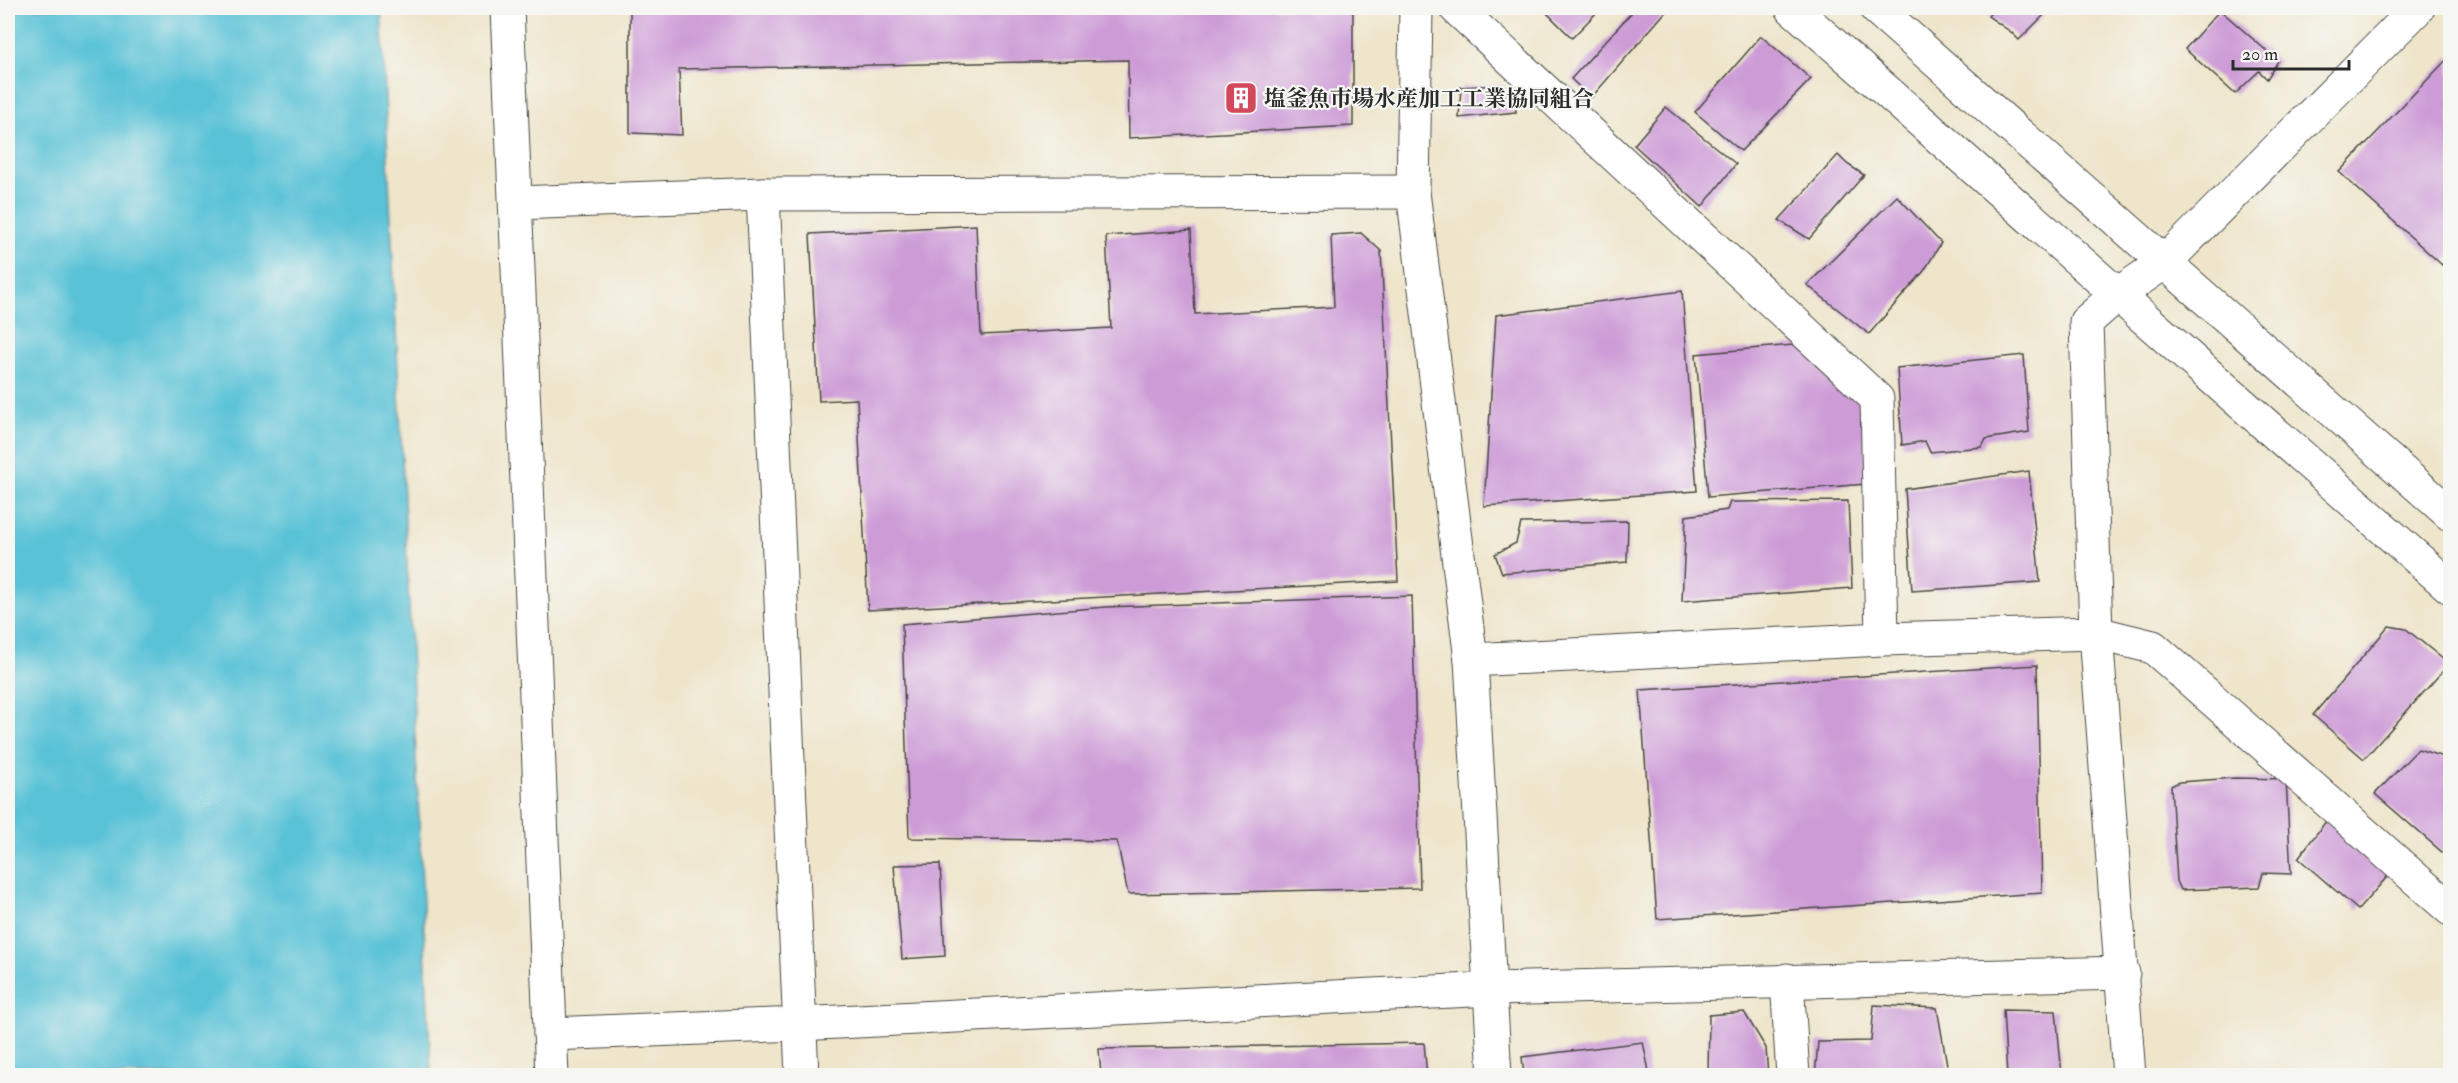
<svg xmlns="http://www.w3.org/2000/svg" width="2458" height="1083" viewBox="0 0 2458 1083" font-family="'IM FELL Double Pica','Noto Serif JP',serif">
<style>
.water{fill:#5ac2d7;stroke:#427681;stroke-width:1.5}
.building{fill:#cd9cd7}
.lines{fill:none;stroke-linecap:round;stroke-linejoin:round}
.minor-casing{stroke:#484743;stroke-width:35}
.minor{stroke:#fff;stroke-width:33}
.labels{text-anchor:middle;stroke-width:4.5;stroke-linejoin:round;paint-order:stroke}
.poi-label{font-size:22px;font-weight:bold;fill:#2b2b2b;stroke:#f6f6f2;text-anchor:start}
</style>
<rect width="100%" height="100%" fill="#f6f6f2"/>
<filter id="ink" filterUnits="userSpaceOnUse"><feTurbulence type="fractalNoise" baseFrequency=".0167" numOctaves="2"/><feDisplacementMap in="SourceGraphic" scale="12" xChannelSelector="R" yChannelSelector="G"/><feConvolveMatrix kernelMatrix="1 2 1 2 8 2 1 2 1" color-interpolation-filters="sRGB"/></filter>
<filter id="wash" filterUnits="userSpaceOnUse"><feTurbulence type="fractalNoise" baseFrequency=".008" numOctaves="4" result="noise"/><feDisplacementMap in="SourceGraphic" scale="24" xChannelSelector="R" yChannelSelector="G"/><feGaussianBlur stdDeviation="1.35" result="paint"/><feColorMatrix in="noise" values="0 0 0 0 0 0 0 0 0 0 0 0 0 0 0 0 0 1.4 0 .05"/><feComposite in="paint" operator="in"/></filter>
<g filter="url(#wash)">
<rect width="100%" height="100%" fill="#eee5ca"/>
<polygon class="water" points="8,8 381,8 431,1075 8,1075"/>
<g id="blocks">
<g class="building">
<polygon points="630,8 1353,8 1353,126 1129,138 1128,60 679,69 682,135 630,133"/>
<polygon points="1551,8 1601,8 1572,38 1546,12"/>
<polygon points="1627,8 1669,8 1591,98 1571,79 1632,12"/>
<polygon points="1995,8 2051,8 2019,40 2011,32 1988,16"/>
<polygon points="2220,10 2278,61 2267,79 2259,71 2235,94 2185,49"/>
<polygon points="1761,36 1811,79 1741,151 1695,112"/>
<polygon points="2450,56 2450,256 2442,265 2339,172"/>
<polygon points="1501,85 1515,96 1516,112 1459,118 1461,87"/>
<polygon points="1666,107 1736,164 1702,207 1634,145"/>
<polygon points="1838,155 1847,164 1864,175 1809,239 1779,220"/>
<polygon points="1897,196 1941,243 1924,271 1869,334 1807,285"/>
<polygon points="976,225 981,335 1111,328 1106,236 1191,230 1195,314 1334,307 1331,235 1361,233 1381,251 1398,581 868,610 857,399 819,401 810,234"/>
<polygon points="1682,291 1697,491 1484,506 1496,315"/>
<polygon points="1804,344 1866,389 1866,484 1708,497 1696,354"/>
<polygon points="2024,355 2029,432 1986,439 1982,447 1930,452 1925,441 1902,445 1897,368"/>
<polygon points="2029,471 2040,582 1912,591 1905,489"/>
<polygon points="1848,501 1852,588 1682,601 1686,516 1727,510 1730,502"/>
<polygon points="1628,521 1627,562 1502,573 1495,554 1516,543 1521,523"/>
<polygon points="1412,596 1420,888 1128,894 1117,841 909,838 902,624 1106,607"/>
<polygon points="2389,626 2406,629 2449,664 2364,759 2313,715"/>
<polygon points="2037,665 2042,893 1657,919 1640,690"/>
<polygon points="2418,749 2443,757 2450,749 2450,859 2375,794"/>
<polygon points="2235,778 2286,779 2291,874 2263,873 2259,887 2181,890 2177,881 2171,786 2179,782"/>
<polygon points="2330,816 2393,870 2358,910 2298,858"/>
<polygon points="940,864 945,956 902,959 894,865"/>
<polygon points="1874,1005 1937,1008 1949,1076 1815,1076 1818,1042 1871,1041"/>
<polygon points="2003,1010 2056,1011 2062,1076 2007,1076"/>
<polygon points="1744,1012 1766,1048 1768,1076 1708,1076 1709,1015"/>
<polygon points="1643,1042 1650,1076 1524,1076 1522,1057"/>
<polygon points="1424,1043 1427,1076 1101,1076 1099,1049"/>
</g>
</g>
</g>
<g filter="url(#ink)">
<use href="#blocks" fill-opacity="0" stroke="#484743" stroke-width="1.5"/>
<g class="lines">
<g class="minor-casing">
<g id="minor">
<polyline points="507,8 552,1076"/>
<polyline points="1416,8 1413,192 1471,660 1495,1076"/>
<polyline points="1456,8 1877,399 1882,639"/>
<path d="M1792,8C2012,200 2230,395 2450,587"/>
<polyline points="1876,8 2450,514"/>
<polyline points="763,194 802,1076"/>
<polyline points="516,203 763,194 1413,192"/>
<polyline points="1471,660 1882,639 2096,633 2153,647 2450,909"/>
<polyline points="1787,980 1793,1076"/>
<polyline points="550,1034 799,1024 1492,989 2123,973"/>
<polyline points="2129,1076 2096,633 2086,322 2118,294 2165,262 2418,8"/>
</g>
</g>
<use href="#minor" class="minor"/>
</g>
</g>
<defs>
<g id="building-square" transform="scale(1.725)"><rect x="-9" y="-9" width="18" height="18" rx="4" fill="#d1495b" stroke="#f6f6f2"/><path d="M-4-6H4V6H1V3H-1V6H-4ZM-2.5-4.3h1.7v1.8h-1.7ZM.8-4.3h1.7v1.8H.8ZM-2.5-1h1.7V.8h-1.7ZM.8-1h1.7V.8H.8Z" fill="#fff"/></g>
</defs>
<g fill-rule="evenodd">
<use href="#building-square" x="1241" y="98"/>
</g>
<g class="labels">
<g class="poi-label">
<text x="1264" y="106">塩釜魚市場水産加工工業協同組合</text>
</g>
</g>
<rect width="2458" height="1083" fill="none" stroke="#f6f6f2" stroke-width="30"/>
<path d="M2233 60v9h116v-9" fill="none" stroke="#2b2b2b" stroke-width="3"/>
<text x="2242" y="60" font-size="18" fill="#2b2b2b" stroke="#f6f6f2" stroke-width="4.5" paint-order="stroke">20 m</text>
</svg>
